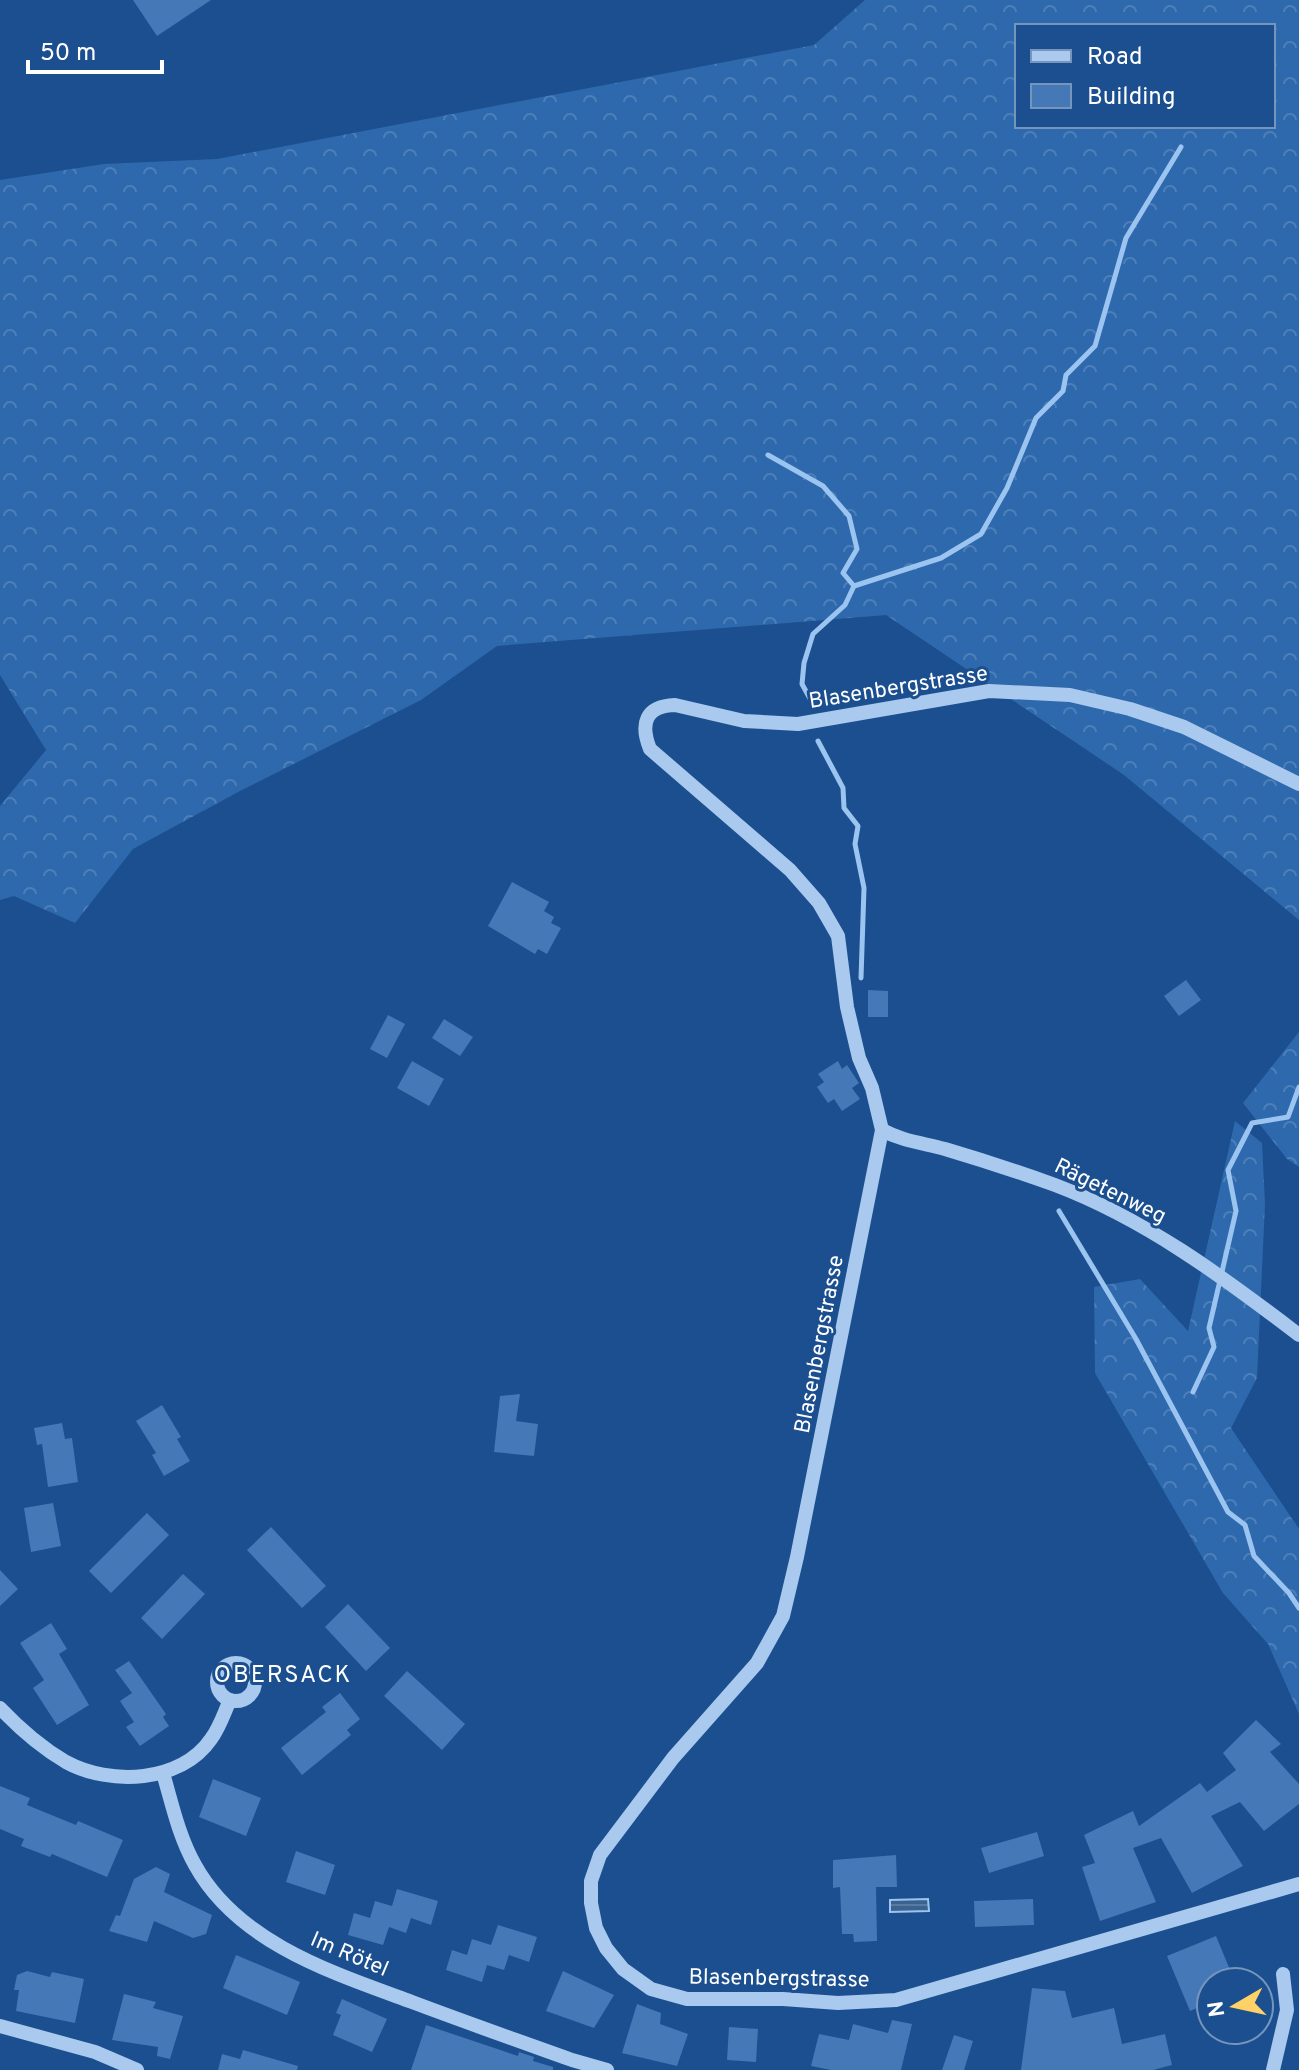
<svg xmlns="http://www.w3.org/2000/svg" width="1299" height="2070" viewBox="0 0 1299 2070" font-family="Overpass,sans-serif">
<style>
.forest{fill:url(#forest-crowns);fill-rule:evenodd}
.water{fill:url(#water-rules);stroke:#9cc4f0;stroke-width:2}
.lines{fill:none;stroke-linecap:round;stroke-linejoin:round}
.stream{stroke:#9cc4f0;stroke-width:5}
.building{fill:#4478b7}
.minor{stroke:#a9c9ee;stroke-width:14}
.labels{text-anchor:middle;stroke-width:6;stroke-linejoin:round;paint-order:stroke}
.street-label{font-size:22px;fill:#fff;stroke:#1b4f8f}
.neighbourhood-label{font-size:24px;letter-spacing:2px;fill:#fff;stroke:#1b4f8f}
</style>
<defs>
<pattern id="forest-crowns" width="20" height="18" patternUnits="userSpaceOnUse" patternTransform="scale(2)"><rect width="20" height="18" fill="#2e69ad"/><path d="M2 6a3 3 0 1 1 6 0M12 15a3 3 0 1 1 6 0" fill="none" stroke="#4d80b9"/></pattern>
<pattern id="water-rules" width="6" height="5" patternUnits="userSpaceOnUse" patternTransform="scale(2)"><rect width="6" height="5" fill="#3c6290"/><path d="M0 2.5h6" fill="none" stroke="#597aa1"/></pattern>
</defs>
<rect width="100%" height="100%" fill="#1b4f8f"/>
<g class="forest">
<path d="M865,0H1299V920L1124,775L886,615L497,646L421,700L240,791L133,849L75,923L14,896L0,900V806L46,750L0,675V180L104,164L217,159L814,45ZM1017,26H1273V126H1017Z"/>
<polygon points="1299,1032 1299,1167 1287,1159 1243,1103"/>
<polygon points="1235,1121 1262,1143 1265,1204 1257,1378 1231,1428 1299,1529 1299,1714 1268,1644 1223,1593 1095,1373 1094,1287 1140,1279 1188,1331"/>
</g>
<polygon class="water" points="928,1899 929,1911 890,1912 890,1900"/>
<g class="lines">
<g class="stream">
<polyline points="768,455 823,486 849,516 857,549 843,573 854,586"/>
<polyline points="814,706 802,684 804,663 813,634 845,605 854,586 941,558 981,534 1007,488 1036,418 1063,391 1066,375 1095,346 1126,238 1181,147"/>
<polyline points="818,741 843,788 844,808 858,826 855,844 864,888 861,978"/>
<polyline points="1059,1211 1136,1339 1228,1512 1245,1525 1254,1556 1289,1593 1299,1608"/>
<polyline points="1193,1392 1214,1347 1209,1328 1236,1211 1228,1170 1252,1123 1288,1117 1299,1087"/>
</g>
</g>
<g class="building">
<polygon points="133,0 211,0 157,36"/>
<polygon points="512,882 549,902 544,911 554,917 551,923 561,928 547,954 538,949 535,954 488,926"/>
<polygon points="1186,980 1201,1000 1179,1016 1164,996"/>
<polygon points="868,990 888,991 888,1017 868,1017"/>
<polygon points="388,1015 405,1024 387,1058 370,1049"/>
<polygon points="444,1019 473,1037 460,1056 432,1038"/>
<polygon points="412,1061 444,1079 429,1106 397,1088"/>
<polygon points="838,1061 842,1069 847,1065 859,1083 852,1088 860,1099 842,1111 834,1099 828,1103 817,1087 824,1082 818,1074"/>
<polygon points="520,1394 516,1421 538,1424 534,1456 494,1452 500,1396"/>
<polygon points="162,1405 181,1437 177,1439 190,1461 164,1476 152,1455 156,1453 136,1421"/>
<polygon points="62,1423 65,1439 72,1438 78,1482 48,1487 42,1444 37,1445 34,1428"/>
<polygon points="53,1503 61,1546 31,1552 24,1508"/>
<polygon points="147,1513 169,1535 111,1593 89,1571"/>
<polygon points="271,1527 326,1586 302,1608 247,1550"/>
<polygon points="0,1570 18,1589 0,1606"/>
<polygon points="183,1574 205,1594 162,1639 141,1618"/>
<polygon points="348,1604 390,1648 366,1671 325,1627"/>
<polygon points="51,1623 67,1649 59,1654 89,1705 57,1725 33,1688 44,1680 20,1643"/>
<polygon points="129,1661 166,1714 163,1717 169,1726 140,1746 126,1727 134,1722 120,1701 132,1693 115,1670"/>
<polygon points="407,1671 465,1724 442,1750 384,1696"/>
<polygon points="340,1693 360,1719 347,1730 351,1735 302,1775 281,1748 326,1712 322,1707"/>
<polygon points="1256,1720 1281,1744 1270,1752 1299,1784 1299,1804 1264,1831 1240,1802 1211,1816 1243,1866 1192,1893 1161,1838 1133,1848 1156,1902 1100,1921 1082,1867 1095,1863 1084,1835 1133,1811 1139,1826 1200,1783 1207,1792 1236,1770 1223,1753"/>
<polygon points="213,1779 261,1798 246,1836 199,1817"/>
<polygon points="0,1786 30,1798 27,1805 76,1825 78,1821 123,1840 107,1877 52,1854 50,1857 21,1846 24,1839 0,1829"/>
<polygon points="1037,1832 1044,1856 989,1873 981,1848"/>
<polygon points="296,1851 335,1865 325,1895 286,1882"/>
<polygon points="896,1855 897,1887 876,1887 877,1941 854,1942 853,1934 842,1934 840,1887 833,1888 833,1860"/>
<polygon points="156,1867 170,1874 164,1892 212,1915 206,1934 193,1938 154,1921 147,1942 109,1931 116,1915 120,1916 134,1879"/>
<polygon points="397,1889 438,1901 431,1925 411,1918 406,1933 389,1927 383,1945 348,1935 354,1913 370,1918 375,1901 392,1906"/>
<polygon points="1033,1899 1034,1925 975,1927 974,1901"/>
<polygon points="498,1925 537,1937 529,1962 509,1955 504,1970 487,1965 482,1982 446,1970 452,1950 467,1955 472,1939 491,1945"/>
<polygon points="1216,1936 1235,1982 1211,1982 1211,2002 1190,2011 1167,1956"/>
<polygon points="236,1955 300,1982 287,2015 223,1988"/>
<polygon points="27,1971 50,1977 52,1972 84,1979 75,2023 16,2011 19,1990 14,1990 17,1975"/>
<polygon points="563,1971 614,1995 594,2028 546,2011"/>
<polygon points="1032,1988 1065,1991 1072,2018 1114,2008 1122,2044 1165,2034 1172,2065 1153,2070 1021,2070"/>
<polygon points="124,1994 156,2002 153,2008 183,2016 170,2059 157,2056 158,2047 112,2040"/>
<polygon points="342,1999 387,2019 372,2052 333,2035 341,2015 336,2013"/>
<polygon points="637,2004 661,2013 660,2024 688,2034 677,2066 622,2053"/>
<polygon points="892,2020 912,2024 901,2070 831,2070 811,2066 819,2034 849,2040 853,2024 888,2033"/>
<polygon points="426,2025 518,2056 519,2052 534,2057 533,2061 553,2067 553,2070 411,2070"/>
<polygon points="729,2027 758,2029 756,2062 727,2060"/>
<polygon points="954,2035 973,2041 964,2070 942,2070"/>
<polygon points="243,2050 298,2066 297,2070 218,2070 222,2054 240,2059"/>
</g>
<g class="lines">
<g class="minor">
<path d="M1299,784L1184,727L1130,709L1070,695L989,691L798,724L744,721L675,705C645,706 640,724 650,749L790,870L819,903L838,936L847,1007L859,1058L872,1088L882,1130L797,1557L783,1616L757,1663L673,1758L600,1855L591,1881V1903L596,1928L606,1948L623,1969L651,1989L687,1999H783L838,2003L896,2000L1299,1884"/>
<path d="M882,1130C902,1141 923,1143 945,1149C982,1160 1019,1172 1055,1185C1145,1219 1223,1277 1299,1335"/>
<circle cx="236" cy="1682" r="19"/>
<path d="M0,1708C19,1728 42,1748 66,1762C110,1786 181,1783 211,1739C220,1727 224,1713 230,1700"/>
<path d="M163,1773C172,1804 179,1837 195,1865C238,1943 333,1973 412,2002C465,2022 519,2041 572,2060L607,2070"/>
<polyline points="0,2026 95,2052 137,2070"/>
<polyline points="1273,2070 1287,2010 1283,1974"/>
</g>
</g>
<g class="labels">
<g class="street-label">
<text transform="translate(898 686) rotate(-9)" y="8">Blasenbergstrasse</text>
<text transform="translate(1111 1190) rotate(26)" y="8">Rägetenweg</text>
<text transform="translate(818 1344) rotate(-79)" y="8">Blasenbergstrasse</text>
<text transform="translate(350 1953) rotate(23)" y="8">Im Rötel</text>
<text transform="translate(779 1977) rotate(1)" y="8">Blasenbergstrasse</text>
</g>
<g class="neighbourhood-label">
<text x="283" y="1682">OBERSACK</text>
</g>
</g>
<rect x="1015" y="24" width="260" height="104" fill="#1b4f8f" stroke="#7695bc" stroke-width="2"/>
<rect x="1031" y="50" width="40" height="12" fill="#a9c9ee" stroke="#7695bc" stroke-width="2"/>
<text x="1087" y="64" font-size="24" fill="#ffffff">Road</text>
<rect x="1031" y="84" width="40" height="24" fill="#4478b7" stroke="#7695bc" stroke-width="2"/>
<text x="1087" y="104" font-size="24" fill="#ffffff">Building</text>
<g transform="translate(1235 2006) rotate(261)"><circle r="38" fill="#1b4f8f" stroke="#7695bc" stroke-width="2"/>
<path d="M0-6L14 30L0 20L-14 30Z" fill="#ffd166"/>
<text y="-12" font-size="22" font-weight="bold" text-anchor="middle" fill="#ffffff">N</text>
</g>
<path d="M28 60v12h134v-12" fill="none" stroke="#ffffff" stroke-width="4"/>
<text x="40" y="60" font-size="24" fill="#ffffff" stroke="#1b4f8f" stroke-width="6" paint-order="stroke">50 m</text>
</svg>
